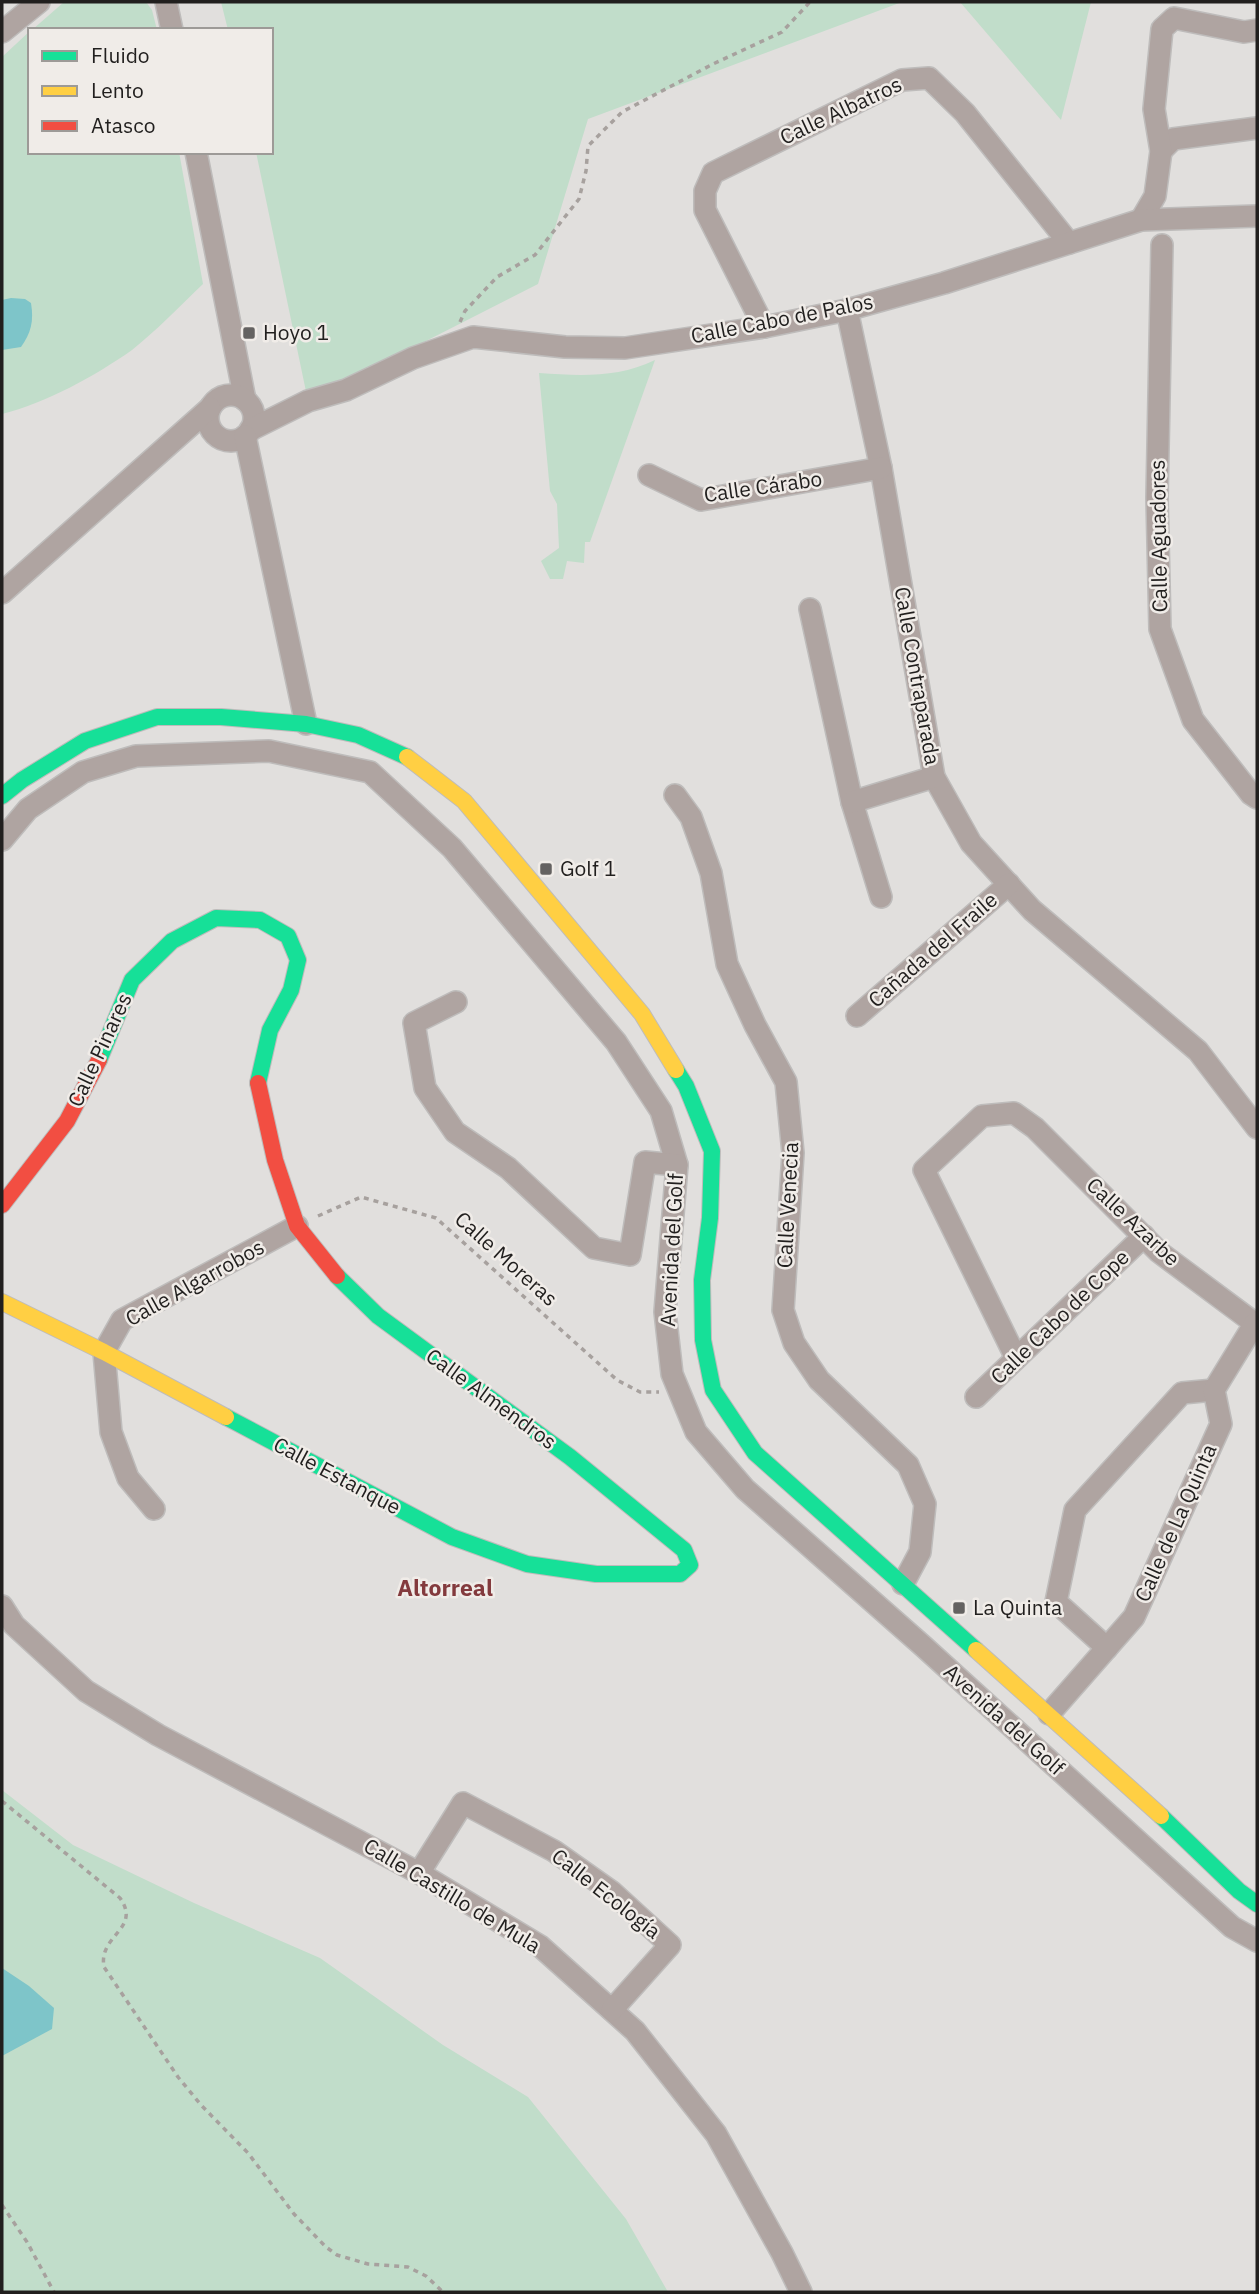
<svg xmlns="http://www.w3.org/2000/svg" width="1259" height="2294" viewBox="0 0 1259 2294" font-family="'IBM Plex Sans',sans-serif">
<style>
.green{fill:#c1ddca}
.water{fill:#7ec5c9}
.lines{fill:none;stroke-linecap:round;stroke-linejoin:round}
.street-casing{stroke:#bebcbb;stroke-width:24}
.fast-casing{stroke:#bebcbb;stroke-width:18}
.slow-casing{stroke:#bebcbb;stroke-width:18}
.jam-casing{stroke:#bebcbb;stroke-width:18}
.path{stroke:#a7a19e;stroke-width:3.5;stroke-dasharray:5 5;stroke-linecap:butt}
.street{stroke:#afa4a1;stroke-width:21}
.fast{stroke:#16e098;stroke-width:16}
.slow{stroke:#ffcf43;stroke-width:16}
.jam{stroke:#f24e42;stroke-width:16}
.poi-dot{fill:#646261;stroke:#f0ece8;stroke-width:2.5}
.labels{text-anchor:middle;stroke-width:5;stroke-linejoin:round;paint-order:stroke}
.street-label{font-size:21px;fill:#211f1e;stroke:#f0ece8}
.poi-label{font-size:21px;fill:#211f1e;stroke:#f0ece8;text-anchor:start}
.neighbourhood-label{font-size:23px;font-weight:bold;fill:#833a3d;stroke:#f0ece8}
</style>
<rect width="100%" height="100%" fill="#e1dfdd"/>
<g class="green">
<polygon points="64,2 146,2 152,10 157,30 32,30"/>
<polygon points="221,2 902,2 588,119 538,284 308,401 256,152 271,152 271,30 228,30"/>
<polygon points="960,2 1091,2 1061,120"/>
<path d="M30,31V152H179L203,284C180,306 157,330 132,350C95,376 46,403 2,414V57Z"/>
<path d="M655,360L590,542H585L584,563L567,561L563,579H550L541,561L559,548L557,504L550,491L539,373C580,376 618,378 655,360Z"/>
<polygon points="2,1790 73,1845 194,1903 320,1958 443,2045 528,2097 626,2219 668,2292 2,2292"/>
</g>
<g class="water">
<path d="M11,298L25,299L31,303C34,321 31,333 21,347L2,350V300Z"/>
<polygon points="2,1968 29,1986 54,2008 52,2029 2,2056"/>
</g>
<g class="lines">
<g class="street-casing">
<g id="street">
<polyline points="166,2 172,30"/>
<polyline points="2,32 39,2"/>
<polyline points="1161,151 1173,139 1257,128"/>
<polyline points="196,152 245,400"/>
<polyline points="1141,220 1155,196 1161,151 1154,109 1162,29 1174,18 1244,32 1257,30"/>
<polyline points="1162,245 1157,498 1160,629 1193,720 1251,794 1257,798"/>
<polyline points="847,310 881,468 934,777 971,843 1032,910 1198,1051 1257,1128"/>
<polyline points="764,327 705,210 705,191 713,173 902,80 929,78 965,113 1069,243"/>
<circle cx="231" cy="418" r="23"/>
<polyline points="250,430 308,401 346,390 413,358 473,337 565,347 625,348 764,327 847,310 944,283 1141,220 1257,216"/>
<polyline points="245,436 306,724"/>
<polyline points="649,475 701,500 881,468"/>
<polyline points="2,593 210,408"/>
<polyline points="810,609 852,802 881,897"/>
<polyline points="675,795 691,817 711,873 727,964 755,1025 786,1082 793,1153 783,1310 794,1343 819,1380 908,1465 925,1504 920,1552 903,1584"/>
<polyline points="852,802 934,777"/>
<polyline points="2,840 28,809 83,772 136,756 269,751 370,772 452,848 616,1042 661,1111 677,1165 665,1312 672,1374 696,1432 745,1489 923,1646 1232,1927 1257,1941"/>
<polyline points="456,1002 414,1023 425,1088 455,1132 508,1168 594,1248 630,1255 645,1162 677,1165"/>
<polyline points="857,1016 1009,884"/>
<polyline points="1016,1358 924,1170 982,1116 1014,1113 1035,1128 1159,1252 1257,1325"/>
<polyline points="976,1397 1144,1236"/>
<polyline points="154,1509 128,1478 111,1432 104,1352 122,1320 297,1226"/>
<polyline points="2,1606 14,1625 86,1691 158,1735 419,1873 540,1946 635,2031 716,2134 782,2253 801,2292"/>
<polyline points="1107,1648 1056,1602 1075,1510 1182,1393 1214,1390"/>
<polyline points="1049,1714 1134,1617 1221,1424 1214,1390 1255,1323"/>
<polyline points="419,1873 463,1803 554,1851 612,1892 670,1945 612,2010"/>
</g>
</g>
<g class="fast-casing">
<g id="fast">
<polyline points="2,796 22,780 85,741 157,717 221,717 306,724 358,735 407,757"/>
<polyline points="99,1060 132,980 172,941 216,918 260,920 288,936 298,960 291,990 270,1030 258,1083"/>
<polyline points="676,1070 686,1086 712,1151 710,1218 702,1280 703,1340 713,1390 755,1453 976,1650"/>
<polyline points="226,1417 452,1537 527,1564 596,1574 680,1574 690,1565 684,1550 570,1457 378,1316 337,1276"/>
<polyline points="1161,1816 1239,1891 1257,1904"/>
</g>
</g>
<g class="slow-casing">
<g id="slow">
<polyline points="407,757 464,801 642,1014 676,1070"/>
<polyline points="2,1302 104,1352 226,1417"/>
<polyline points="976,1650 1161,1816"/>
</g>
</g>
<g class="jam-casing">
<g id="jam">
<polyline points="258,1083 275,1160 297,1226 337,1276"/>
<polyline points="2,1205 67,1121 99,1060"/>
</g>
</g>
<g class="path">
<polyline points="460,322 465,311 497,277 535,255 579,199 586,171 588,146 622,112 713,64 782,32 810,2"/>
<polyline points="318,1216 361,1197 436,1218 617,1380 640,1392 659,1392"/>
<path d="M2,1801L120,1898C142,1929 98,1935 104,1967L178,2077L201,2105L248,2153L294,2214L326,2247L337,2255L368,2264L408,2267L426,2276L443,2292"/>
<polyline points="2,2205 27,2242 54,2292"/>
</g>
<use href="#street" class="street"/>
<use href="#fast" class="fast"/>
<use href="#slow" class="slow"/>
<use href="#jam" class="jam"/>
</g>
<g class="poi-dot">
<rect x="242" y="326" width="14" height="14" rx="3.5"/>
<rect x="539" y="862" width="14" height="14" rx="3.5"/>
<rect x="952" y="1601" width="14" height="14" rx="3.5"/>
</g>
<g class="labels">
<g class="street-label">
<text transform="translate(841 111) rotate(-25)" y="7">Calle Albatros</text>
<text transform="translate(782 319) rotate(-11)" y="7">Calle Cabo de Palos</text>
<text transform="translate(763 487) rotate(-8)" y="7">Calle Cárabo</text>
<text transform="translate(1159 536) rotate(-91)" y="7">Calle Aguadores</text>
<text transform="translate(917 676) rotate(80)" y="7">Calle Contraparada</text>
<text transform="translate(933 950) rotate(-41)" y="7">Cañada del Fraile</text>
<text transform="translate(100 1050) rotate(-65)" y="7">Calle Pinares</text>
<text transform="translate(788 1205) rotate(-87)" y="7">Calle Venecia</text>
<text transform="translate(1133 1222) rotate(43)" y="7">Calle Azarbe</text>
<text transform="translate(672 1250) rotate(-87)" y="7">Avenida del Golf</text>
<text transform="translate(506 1259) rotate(42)" y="7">Calle Moreras</text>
<text transform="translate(195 1283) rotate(-29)" y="7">Calle Algarrobos</text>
<text transform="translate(1060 1317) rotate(-44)" y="7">Calle Cabo de Cope</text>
<text transform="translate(491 1399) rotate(36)" y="7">Calle Almendros</text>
<text transform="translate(337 1476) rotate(28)" y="7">Calle Estanque</text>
<text transform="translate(1176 1523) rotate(-66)" y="7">Calle de La Quinta</text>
<text transform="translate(1004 1720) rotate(42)" y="7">Avenida del Golf</text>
<text transform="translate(606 1894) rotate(38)" y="7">Calle Ecología</text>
<text transform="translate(452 1896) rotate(31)" y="7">Calle Castillo de Mula</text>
</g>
<g class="poi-label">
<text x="263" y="340">Hoyo 1</text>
<text x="560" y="876">Golf 1</text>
<text x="973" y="1615">La Quinta</text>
</g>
<g class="neighbourhood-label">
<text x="445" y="1596">Altorreal</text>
</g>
</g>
<rect width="1259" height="2294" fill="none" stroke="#211f1e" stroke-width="7"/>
<rect x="28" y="28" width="245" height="126" fill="#f0ece8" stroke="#9d9a97" stroke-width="2"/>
<rect x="42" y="51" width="35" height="10" fill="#16e098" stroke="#9d9a97" stroke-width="2"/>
<text x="91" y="63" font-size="21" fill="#211f1e">Fluido</text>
<rect x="42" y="86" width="35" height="10" fill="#ffcf43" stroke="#9d9a97" stroke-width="2"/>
<text x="91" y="98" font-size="21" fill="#211f1e">Lento</text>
<rect x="42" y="121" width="35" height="10" fill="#f24e42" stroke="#9d9a97" stroke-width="2"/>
<text x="91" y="133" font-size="21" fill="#211f1e">Atasco</text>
</svg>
